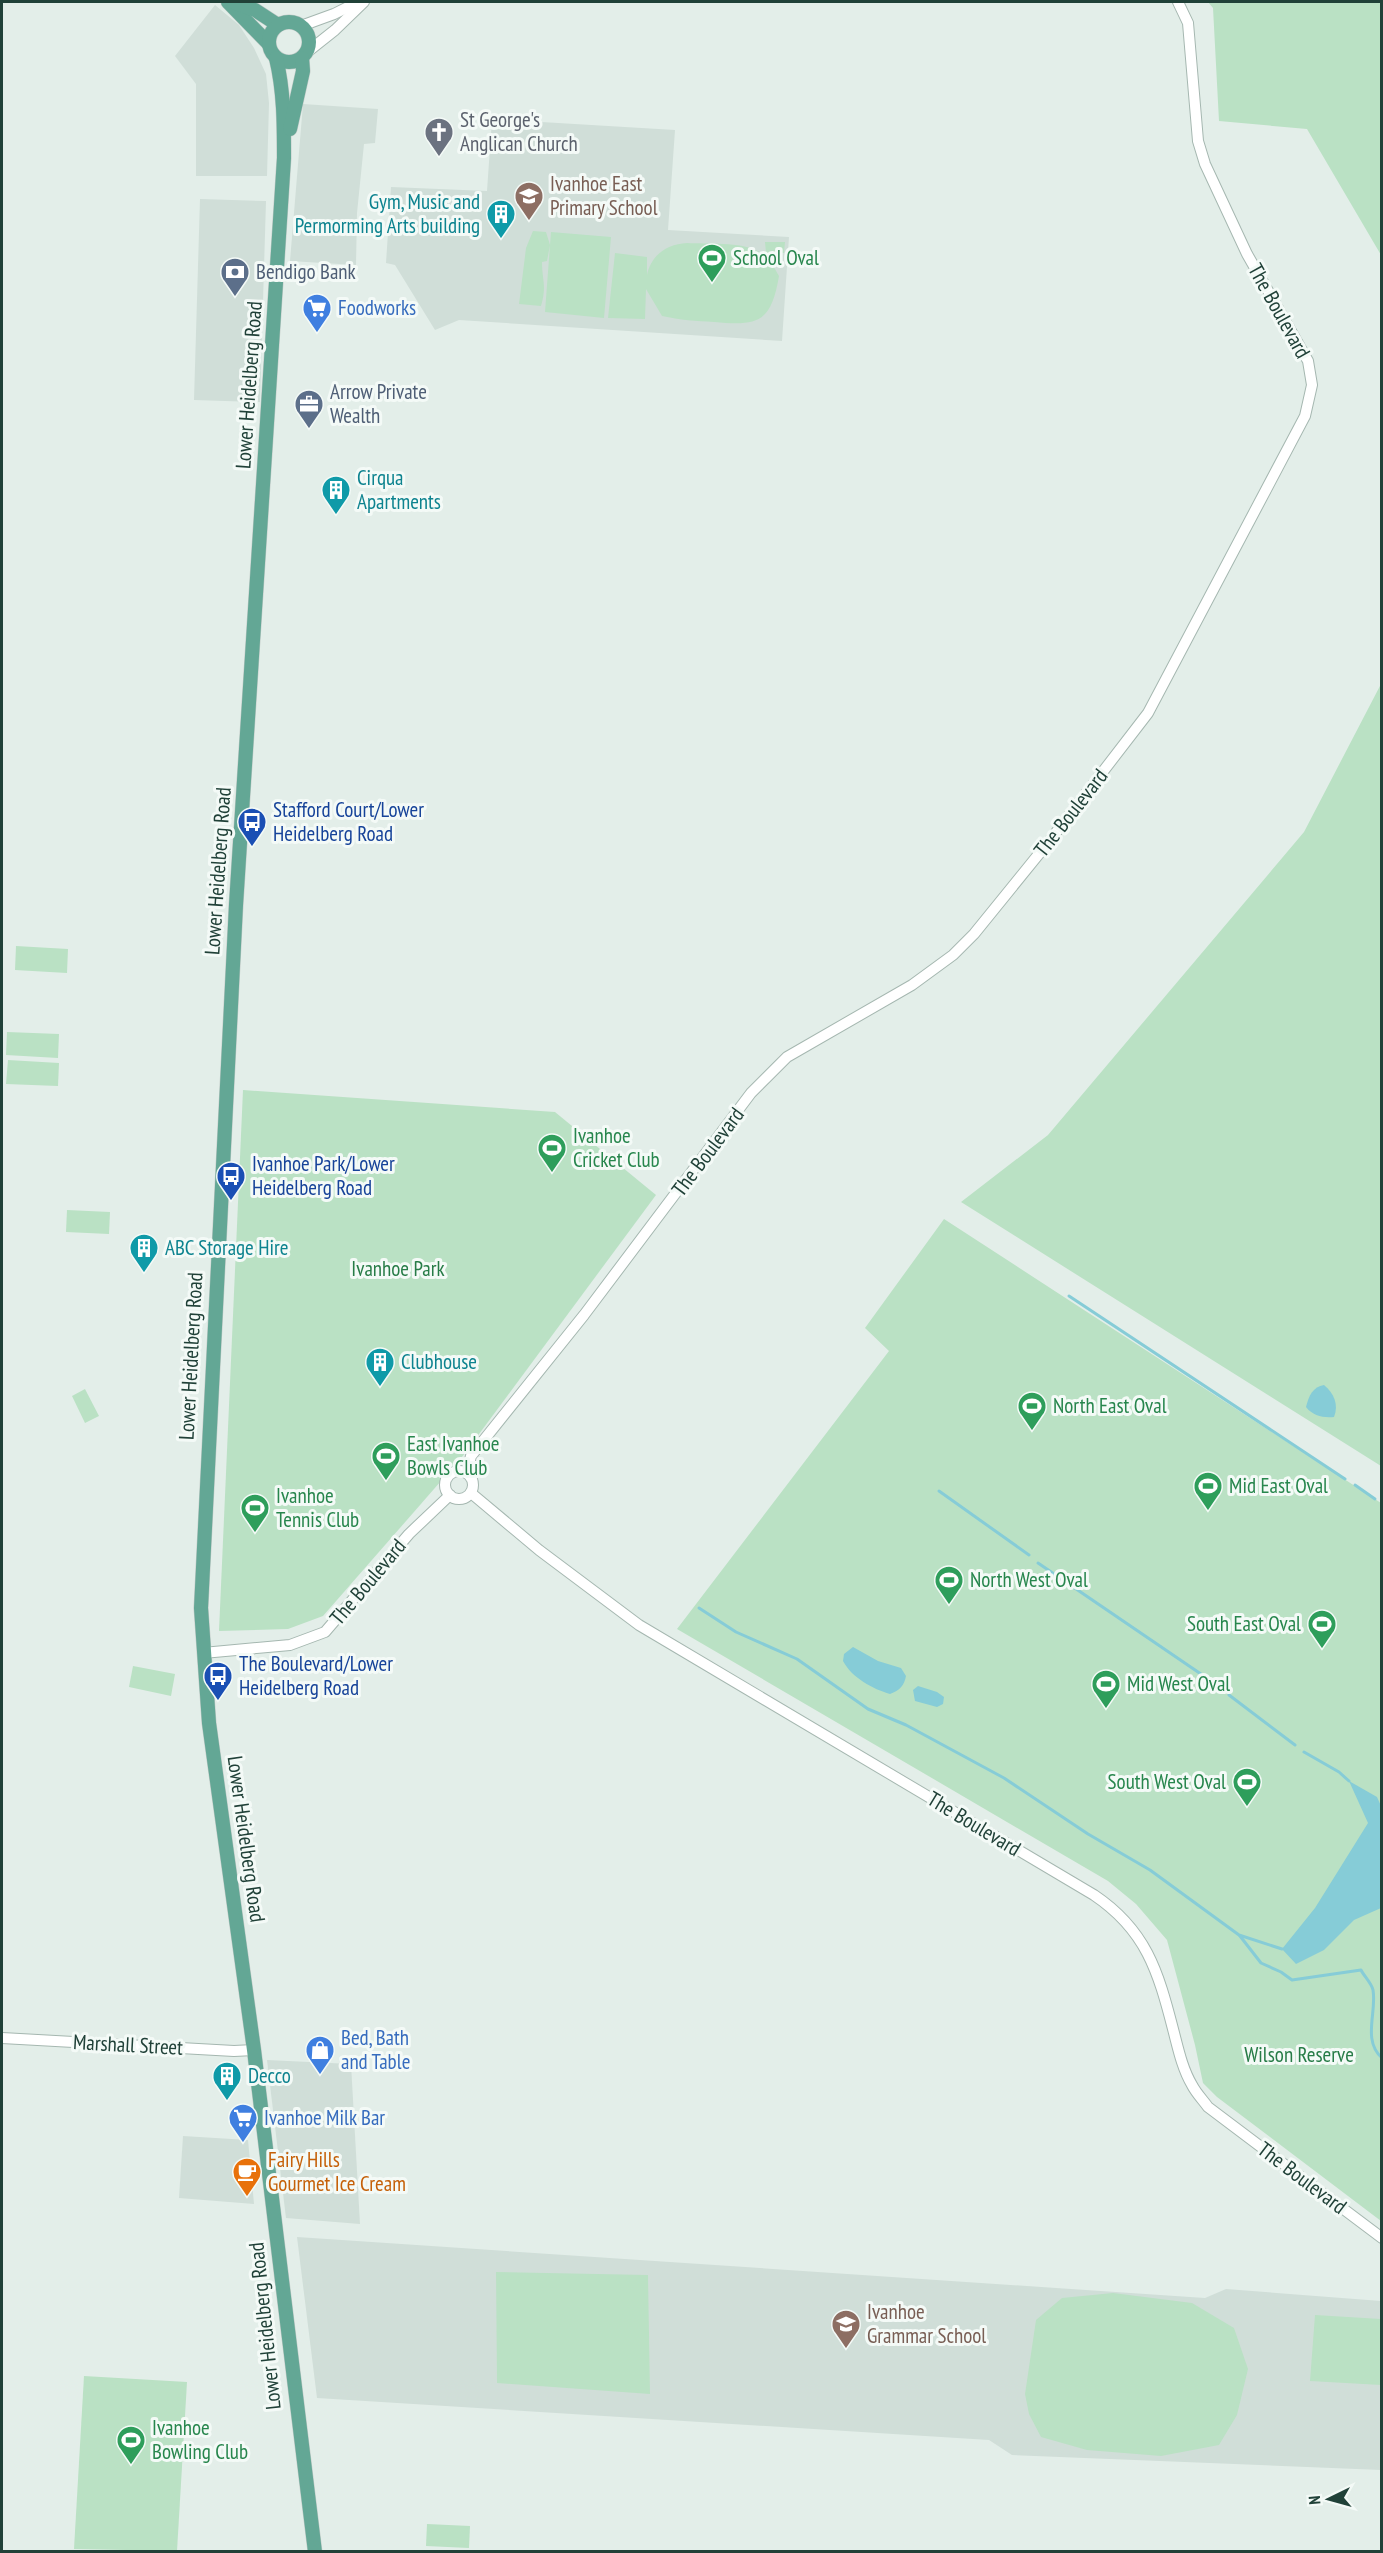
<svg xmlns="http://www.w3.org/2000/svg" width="1383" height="2553" viewBox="0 0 1383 2553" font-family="'PT Sans Narrow',sans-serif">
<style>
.built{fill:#d0ded8}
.green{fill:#bae1c4}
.water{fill:#86ccd7}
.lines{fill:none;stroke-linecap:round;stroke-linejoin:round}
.stream{stroke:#86ccd7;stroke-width:3}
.tertiary-casing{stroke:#a5b7b0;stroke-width:12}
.primary-casing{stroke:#c1cac7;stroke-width:15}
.tertiary{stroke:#fff;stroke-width:10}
.primary{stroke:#63a795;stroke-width:14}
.labels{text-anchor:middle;stroke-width:6;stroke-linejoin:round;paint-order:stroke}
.worship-label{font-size:21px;fill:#5b616d;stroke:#f4faf7;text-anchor:start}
.education-label{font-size:21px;fill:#785e54;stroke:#f4faf7;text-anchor:start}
.culture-label{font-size:21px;fill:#0d838f;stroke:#f4faf7;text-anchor:start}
.leisure-label{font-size:21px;fill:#27864d;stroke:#f4faf7;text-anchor:start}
.service-label{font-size:21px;fill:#4e5e75;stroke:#f4faf7;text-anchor:start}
.shop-label{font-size:21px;fill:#366cbe;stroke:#f4faf7;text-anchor:start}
.street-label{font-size:21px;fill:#204138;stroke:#f4faf7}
.transit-label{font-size:21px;fill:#164399;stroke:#f4faf7;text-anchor:start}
.park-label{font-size:21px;fill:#277c47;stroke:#f4faf7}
.food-label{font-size:21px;fill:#c56008;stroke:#f4faf7;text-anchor:start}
</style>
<rect width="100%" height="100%" fill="#e3eee9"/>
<g class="built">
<polygon points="215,5 239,25 254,48 266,74 269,103 267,176 196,176 196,84 175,56"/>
<polygon points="303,104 378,109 375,143 364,144 357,213 356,265 290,261"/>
<polygon points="492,119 675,130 668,230 789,237 782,341 459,320 435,330 395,265 386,263 391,187 487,191"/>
<polygon points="200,199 266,201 260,402 194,400"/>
<polygon points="267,2060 351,2064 360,2224 286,2218"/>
<polygon points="183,2136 248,2140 254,2204 179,2198"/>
<polygon points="297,2237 1205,2298 1226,2289 1381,2301 1381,2470 1012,2455 989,2440 317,2398"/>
</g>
<g class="green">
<polygon points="1208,2 1381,2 1381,255 1307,129 1219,121 1213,8"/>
<path d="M533,231L546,232L550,245L551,232L611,237L604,318L545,312L550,245L547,261L542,262C542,280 547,286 541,306L519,304L526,248Z"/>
<polygon points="765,242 785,242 784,253 766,253"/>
<path d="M687,243C706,244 741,242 758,251C768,256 774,267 779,276C771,323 758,326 714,322C696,321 680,320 662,316L646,289L645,319L608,318L615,253L647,257V275C651,255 667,244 687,243Z"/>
<polygon points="1381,684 1381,1466 961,1202 1048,1135 1304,832"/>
<polygon points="16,946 68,949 67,973 15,970"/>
<polygon points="7,1032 59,1034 58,1058 6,1055"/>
<polygon points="8,1060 59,1063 58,1086 6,1084"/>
<polygon points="243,1090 555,1112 656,1195 462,1457 323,1616 288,1629 219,1631"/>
<polygon points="67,1210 110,1212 109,1234 66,1232"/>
<polygon points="944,1219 1381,1503 1381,2221 1217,2097 1203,2083 1195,2045 1167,1940 1136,1904 1108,1881 677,1629 889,1351 865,1328"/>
<polygon points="85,1389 99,1416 85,1423 72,1396"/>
<polygon points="133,1666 175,1674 171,1696 129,1687"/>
<polygon points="496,2272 648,2275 650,2394 497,2383"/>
<polygon points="1113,2293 1192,2303 1234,2328 1248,2369 1237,2415 1219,2445 1161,2456 1087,2450 1041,2437 1029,2414 1025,2394 1036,2320 1062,2298"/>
<polygon points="1315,2315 1381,2319 1381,2385 1310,2381"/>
<polygon points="84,2376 187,2382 177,2551 74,2549"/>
<polygon points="427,2524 470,2526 469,2548 426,2546"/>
</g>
<g class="water">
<path d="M1324,1385C1334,1393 1339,1405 1334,1417C1323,1418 1313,1416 1306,1407C1309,1395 1313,1387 1324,1385Z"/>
<path d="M853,1647L878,1661L901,1668L906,1676C904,1686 900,1690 890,1694C873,1689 852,1678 843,1661L844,1654Z"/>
<polygon points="918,1686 937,1692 944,1697 943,1704 937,1707 915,1701 913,1690"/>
<polygon points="1349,1781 1377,1797 1381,1806 1381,1908 1354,1920 1324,1950 1296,1964 1282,1949 1315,1908 1368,1823"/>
</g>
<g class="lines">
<g class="stream">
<polyline points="1069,1296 1345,1479"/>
<polyline points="1355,1485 1375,1499"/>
<polyline points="939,1491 1029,1555"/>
<polyline points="1038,1563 1220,1687"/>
<polyline points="699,1608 736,1632 797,1659 868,1709 906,1725 1004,1778 1088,1834 1150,1870 1239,1935 1282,1949"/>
<polyline points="1229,1695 1295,1745"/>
<polyline points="1304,1752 1339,1772 1349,1781"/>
<path d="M1240,1936L1261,1963L1281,1972L1292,1980L1361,1970C1364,1976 1372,1984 1373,1990C1377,2013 1362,2040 1382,2058"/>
</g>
<g class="tertiary-casing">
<g id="tertiary">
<polyline points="301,26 334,14 358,2"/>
<polyline points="306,53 335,30 364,2"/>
<circle cx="459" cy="1485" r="14"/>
<polyline points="467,1472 471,1456 584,1315 751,1093 787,1057 912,985 953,955 974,934 1051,839 1148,713 1305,416 1312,385 1308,361 1247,254 1205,164 1198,141 1188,23 1178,2"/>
<path d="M471,1493L539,1550L639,1625L1094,1895C1146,1930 1158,1971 1173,2029C1178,2048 1182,2068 1192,2085C1196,2093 1203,2100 1208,2107L1382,2238"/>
<polyline points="203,1653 290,1645 325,1632 409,1534 450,1495"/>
<polyline points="2,2038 234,2051 254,2050"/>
</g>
</g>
<g class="primary-casing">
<g id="primary">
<polyline points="228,2 268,43"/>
<polyline points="233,2 255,10 278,25"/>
<circle cx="289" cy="42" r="20"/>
<path d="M276,58C284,91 284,124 284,158L236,905L201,1608L209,1723L254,2050L315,2552"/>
<polyline points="290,129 303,71 302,58"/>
</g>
</g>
<use href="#tertiary" class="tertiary"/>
<use href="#primary" class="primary"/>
</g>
<defs>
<g id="church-pin" transform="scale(1.5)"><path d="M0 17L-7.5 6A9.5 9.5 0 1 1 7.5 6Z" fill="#6b7280" stroke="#f4faf7"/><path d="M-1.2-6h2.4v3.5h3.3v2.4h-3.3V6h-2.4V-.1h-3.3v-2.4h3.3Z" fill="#fff"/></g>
<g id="school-pin" transform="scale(1.5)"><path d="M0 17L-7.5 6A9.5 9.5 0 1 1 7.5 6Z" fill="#8d6e63" stroke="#f4faf7"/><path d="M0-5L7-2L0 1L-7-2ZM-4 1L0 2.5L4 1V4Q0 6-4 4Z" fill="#fff"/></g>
<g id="building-pin" transform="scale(1.5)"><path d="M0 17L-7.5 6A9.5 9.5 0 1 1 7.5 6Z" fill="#0f9aa8" stroke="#f4faf7"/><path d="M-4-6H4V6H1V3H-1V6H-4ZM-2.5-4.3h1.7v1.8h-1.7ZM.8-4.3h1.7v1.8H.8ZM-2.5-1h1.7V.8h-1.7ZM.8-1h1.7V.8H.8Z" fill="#fff"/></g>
<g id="stadium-pin" transform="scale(1.5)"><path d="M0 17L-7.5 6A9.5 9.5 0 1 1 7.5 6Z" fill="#2e9e5b" stroke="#f4faf7"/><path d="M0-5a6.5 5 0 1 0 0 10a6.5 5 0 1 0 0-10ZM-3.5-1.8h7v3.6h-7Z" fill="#fff"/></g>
<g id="bank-pin" transform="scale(1.5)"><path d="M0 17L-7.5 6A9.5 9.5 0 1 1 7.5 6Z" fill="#5c6f8a" stroke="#f4faf7"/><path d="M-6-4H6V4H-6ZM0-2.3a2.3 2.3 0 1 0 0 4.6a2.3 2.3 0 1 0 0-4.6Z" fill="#fff"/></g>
<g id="supermarket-pin" transform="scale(1.5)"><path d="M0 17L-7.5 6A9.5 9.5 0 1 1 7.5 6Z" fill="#3f7fe0" stroke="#f4faf7"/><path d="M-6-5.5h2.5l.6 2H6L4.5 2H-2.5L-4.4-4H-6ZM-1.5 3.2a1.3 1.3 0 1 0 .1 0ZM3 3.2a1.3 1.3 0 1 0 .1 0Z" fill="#fff"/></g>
<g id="office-pin" transform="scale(1.5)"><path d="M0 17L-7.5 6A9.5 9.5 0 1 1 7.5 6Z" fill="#5c6f8a" stroke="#f4faf7"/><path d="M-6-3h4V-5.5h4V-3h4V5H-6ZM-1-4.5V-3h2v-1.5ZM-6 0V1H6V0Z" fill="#fff"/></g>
<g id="bus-pin" transform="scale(1.5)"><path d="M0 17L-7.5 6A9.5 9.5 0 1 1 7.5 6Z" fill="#1a4fb4" stroke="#f4faf7"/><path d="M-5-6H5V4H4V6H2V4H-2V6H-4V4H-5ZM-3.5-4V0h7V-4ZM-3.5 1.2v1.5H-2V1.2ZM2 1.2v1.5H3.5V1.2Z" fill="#fff"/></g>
<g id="shop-pin" transform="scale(1.5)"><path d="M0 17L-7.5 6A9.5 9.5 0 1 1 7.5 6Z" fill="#3f7fe0" stroke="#f4faf7"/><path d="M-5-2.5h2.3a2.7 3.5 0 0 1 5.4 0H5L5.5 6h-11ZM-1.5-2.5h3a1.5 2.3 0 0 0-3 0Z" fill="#fff"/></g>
<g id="cafe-pin" transform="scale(1.5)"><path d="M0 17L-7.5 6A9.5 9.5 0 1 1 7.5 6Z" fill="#e8710a" stroke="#f4faf7"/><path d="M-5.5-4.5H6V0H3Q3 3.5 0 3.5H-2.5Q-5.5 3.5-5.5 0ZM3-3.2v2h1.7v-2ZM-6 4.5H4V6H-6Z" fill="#fff"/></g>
</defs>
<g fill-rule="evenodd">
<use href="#church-pin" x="439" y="132"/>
<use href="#school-pin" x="529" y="196"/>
<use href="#building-pin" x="501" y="214"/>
<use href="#stadium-pin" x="712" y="258"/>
<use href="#bank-pin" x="235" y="272"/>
<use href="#supermarket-pin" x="317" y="308"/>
<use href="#office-pin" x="309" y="404"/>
<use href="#building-pin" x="336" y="490"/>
<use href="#bus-pin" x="252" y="822"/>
<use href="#stadium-pin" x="552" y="1148"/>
<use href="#bus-pin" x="231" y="1176"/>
<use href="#building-pin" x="144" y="1248"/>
<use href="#building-pin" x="380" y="1362"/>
<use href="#stadium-pin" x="1032" y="1406"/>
<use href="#stadium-pin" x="386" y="1456"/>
<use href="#stadium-pin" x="1208" y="1486"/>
<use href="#stadium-pin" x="255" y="1508"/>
<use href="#stadium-pin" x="949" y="1580"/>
<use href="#stadium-pin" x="1322" y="1624"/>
<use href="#bus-pin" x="218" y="1676"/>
<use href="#stadium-pin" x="1106" y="1684"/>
<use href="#stadium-pin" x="1247" y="1782"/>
<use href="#shop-pin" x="320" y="2050"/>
<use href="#building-pin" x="227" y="2076"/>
<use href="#supermarket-pin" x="243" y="2118"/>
<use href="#cafe-pin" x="247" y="2172"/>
<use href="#school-pin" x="846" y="2324"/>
<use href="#stadium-pin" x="131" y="2440"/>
</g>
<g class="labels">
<g class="worship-label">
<text x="460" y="127">St George's<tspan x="460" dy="24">Anglican Church</tspan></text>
</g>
<g class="education-label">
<text x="550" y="191">Ivanhoe East<tspan x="550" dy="24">Primary School</tspan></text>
<text x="867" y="2319">Ivanhoe<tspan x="867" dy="24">Grammar School</tspan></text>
</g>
<g class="culture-label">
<text x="480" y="209" text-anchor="end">Gym, Music and<tspan x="480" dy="24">Permorming Arts building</tspan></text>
<text x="357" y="485">Cirqua<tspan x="357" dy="24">Apartments</tspan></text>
<text x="165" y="1255">ABC Storage Hire</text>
<text x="401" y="1369">Clubhouse</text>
<text x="248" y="2083">Decco</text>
</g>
<g class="leisure-label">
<text x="733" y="265">School Oval</text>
<text x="573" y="1143">Ivanhoe<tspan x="573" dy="24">Cricket Club</tspan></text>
<text x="1053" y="1413">North East Oval</text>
<text x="407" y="1451">East Ivanhoe<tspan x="407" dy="24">Bowls Club</tspan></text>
<text x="1229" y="1493">Mid East Oval</text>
<text x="276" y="1503">Ivanhoe<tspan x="276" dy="24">Tennis Club</tspan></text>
<text x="970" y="1587">North West Oval</text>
<text x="1301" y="1631" text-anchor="end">South East Oval</text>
<text x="1127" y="1691">Mid West Oval</text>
<text x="1226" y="1789" text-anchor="end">South West Oval</text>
<text x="152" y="2435">Ivanhoe<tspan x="152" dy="24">Bowling Club</tspan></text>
</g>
<g class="service-label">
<text x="256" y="279">Bendigo Bank</text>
<text x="330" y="399">Arrow Private<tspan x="330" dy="24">Wealth</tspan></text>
</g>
<g class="shop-label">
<text x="338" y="315">Foodworks</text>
<text x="341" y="2045">Bed, Bath<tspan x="341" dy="24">and Table</tspan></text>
<text x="264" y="2125">Ivanhoe Milk Bar</text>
</g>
<g class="street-label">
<text transform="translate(1279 311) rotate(61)" y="7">The Boulevard</text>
<text transform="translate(249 385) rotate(-86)" y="7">Lower Heidelberg Road</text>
<text transform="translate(1071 813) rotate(-52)" y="7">The Boulevard</text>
<text transform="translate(218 871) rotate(-86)" y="7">Lower Heidelberg Road</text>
<text transform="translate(708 1152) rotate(-53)" y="7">The Boulevard</text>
<text transform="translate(191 1356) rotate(-87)" y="7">Lower Heidelberg Road</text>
<text transform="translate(368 1582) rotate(-50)" y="7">The Boulevard</text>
<text transform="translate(974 1824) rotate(31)" y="7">The Boulevard</text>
<text transform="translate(246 1839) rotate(82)" y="7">Lower Heidelberg Road</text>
<text transform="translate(128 2045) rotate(3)" y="7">Marshall Street</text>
<text transform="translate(1302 2178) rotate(37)" y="7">The Boulevard</text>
<text transform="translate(265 2326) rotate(-96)" y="7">Lower Heidelberg Road</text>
</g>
<g class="transit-label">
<text x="273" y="817">Stafford Court/Lower<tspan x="273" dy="24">Heidelberg Road</tspan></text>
<text x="252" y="1171">Ivanhoe Park/Lower<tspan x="252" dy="24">Heidelberg Road</tspan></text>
<text x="239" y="1671">The Boulevard/Lower<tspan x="239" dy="24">Heidelberg Road</tspan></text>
</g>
<g class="park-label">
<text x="398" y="1276">Ivanhoe Park</text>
<text x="1299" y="2062">Wilson Reserve</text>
</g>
<g class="food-label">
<text x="268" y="2167">Fairy Hills<tspan x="268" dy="24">Gourmet Ice Cream</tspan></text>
</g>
</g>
<rect width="1383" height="2553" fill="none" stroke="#204138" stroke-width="6"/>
<g transform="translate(1329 2499) rotate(265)" stroke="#f4faf7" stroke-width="4.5" paint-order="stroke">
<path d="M0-4.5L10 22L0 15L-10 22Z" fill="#204138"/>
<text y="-9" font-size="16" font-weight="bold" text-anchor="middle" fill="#204138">N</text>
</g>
</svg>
